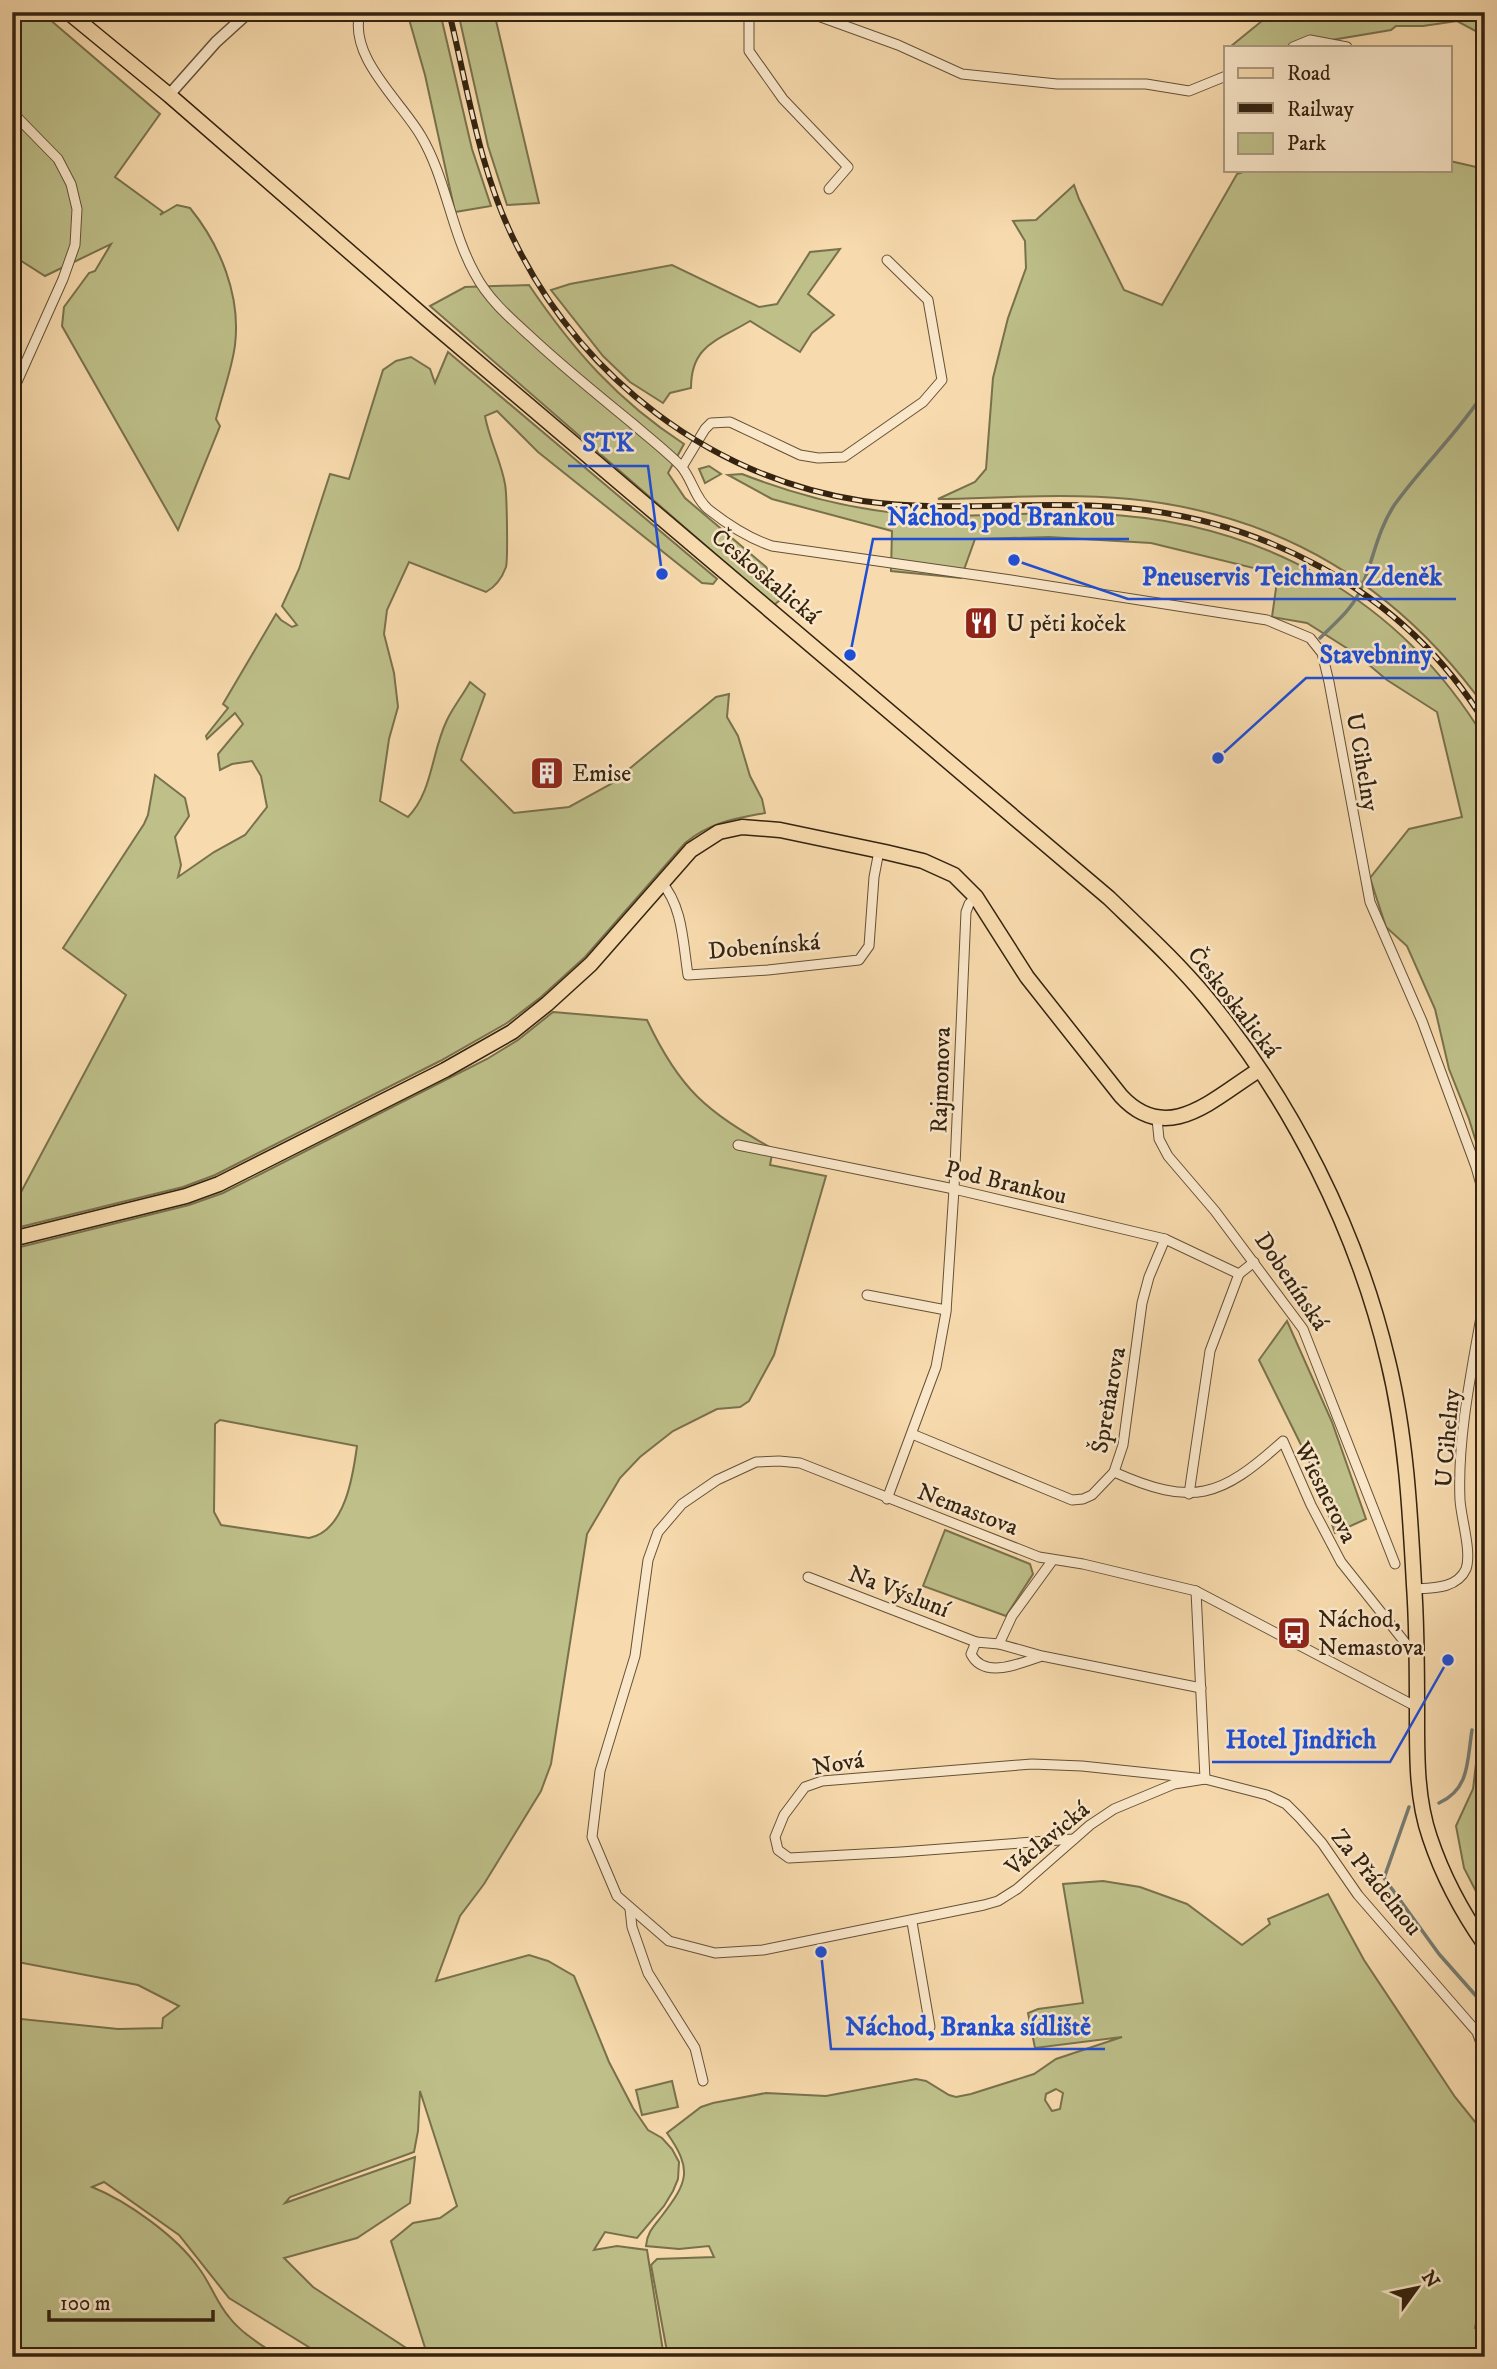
<svg xmlns="http://www.w3.org/2000/svg" width="1497" height="2369" viewBox="0 0 1497 2369" font-family="'IM FELL DW Pica',serif">
<style>
.green{fill:#bebf89;stroke:#79714c;stroke-width:2;fill-rule:evenodd}
.lines{fill:none;stroke-linecap:round;stroke-linejoin:round}
.stream{stroke:#757c73;stroke-width:3.5}
.minor-casing{stroke:#655137;stroke-width:11}
.tertiary-casing{stroke:#655137;stroke-width:13}
.primary-casing{stroke:#342310;stroke-width:17}
.minor{stroke:#fae7ca;stroke-width:9}
.tertiary{stroke:#fae7ca;stroke-width:10}
.primary{stroke:#f7daad;stroke-width:14}
.rail-casing{stroke:#342310;stroke-width:6}
.rail{stroke:#fae7ca;stroke-width:3.5;stroke-dasharray:10;stroke-linecap:butt}
.labels{text-anchor:middle;stroke-width:5;stroke-linejoin:round;paint-order:stroke}
.street-label{font-size:24px;fill:#342310;stroke:#fae7ca}
.poi-label{font-size:24px;fill:#342310;stroke:#fae7ca;text-anchor:start}
.leader{fill:none;stroke:#1d4ed8;stroke-width:2.5}
.callout-dot{fill:#1d4ed8;stroke:#fae7ca;stroke-width:2.5}
.callout-label{font-size:26px;text-anchor:middle;font-weight:bold;fill:#1d4ed8;stroke:#fae7ca;stroke-width:5;stroke-linejoin:round;paint-order:stroke}
</style>
<rect width="100%" height="100%" fill="#f7daad"/>
<filter id="stains"><feTurbulence type="fractalNoise" baseFrequency=".00286" numOctaves="4"/><feColorMatrix values="0 0 0 0 .2 0 0 0 0 .09 0 0 0 0 .02 0 0 0 .5 -.17"/></filter>
<radialGradient id="worn" r=".72"><stop offset=".6" stop-color="#630" stop-opacity="0"/><stop offset="1" stop-color="#630" stop-opacity=".3"/></radialGradient>
<g class="green">
<path d="M12,12H41L160,114L115,177L163,212L160,215L177,205L190,208C220,245 241,295 235,345C232,369 222,395 216,419L220,426L178,530L62,326L64,307L89,273L95,271L111,244L45,276L12,255Z"/>
<polygon points="407,12 440,12 472,149 491,206 455,212 425,75"/>
<polygon points="458,12 494,12 539,203 507,205 488,146"/>
<polygon points="1273,12 1485,12 1485,36 1457,21 1423,26 1396,26 1391,30 1290,47 1230,47"/>
<path d="M1450,161L1485,169V707C1397,585 1280,514 1130,499C1066,493 1001,498 938,499L975,482L986,469L993,378L1008,318L1026,268L1025,241L1013,221L1036,220L1074,185L1079,199L1124,290L1162,305L1237,174L1249,170H1450Z"/>
<path d="M840,249L808,294L834,315L812,333L800,352L750,321C717,341 691,345 691,388L670,393L663,403L630,382L603,356L551,290L570,284L672,265L759,307L777,304L810,252Z"/>
<path d="M529,285C573,350 618,401 684,444L668,473L685,498L766,567L780,589V600L774,605L430,306L465,287Z"/>
<path d="M448,352L717,579L713,584L702,583L538,452L497,411L485,416C489,439 501,461 505,484C507,494 508,559 506,567C502,578 495,587 486,592L409,562L387,610L384,634L394,673L398,707L389,739L380,801L408,817C433,791 431,753 447,720C453,707 463,695 470,682L485,694L461,760L514,813L569,807L611,784L716,697L729,694L727,717L738,736L750,776L762,799L765,813C733,819 711,822 685,843L585,957L541,997L507,1023L440,1061L215,1175L183,1187L12,1229V1209L126,995L63,948L144,824L148,815L155,775L185,798L189,816L175,837L181,865L178,877L214,852L245,835L267,807L261,776L252,761L232,764L220,770L218,754L243,724L235,713L207,739L206,736L228,708L223,704L276,614L281,620L292,627L297,625L282,606L299,569L330,474L349,479L383,370L396,361L411,357L430,369L435,383Z"/>
<polygon points="709,466 721,474 705,483 699,469"/>
<path d="M742,474C806,499 870,514 938,516C991,516 1045,511 1098,514C1260,521 1400,598 1485,739V1171L1469,1119L1449,1069L1435,1009L1407,946L1386,927L1370,878L1409,829L1462,817L1437,712L1387,680L1356,654L1307,623L1272,617L1278,574L1151,543L1049,537L975,539L961,578L891,571L892,531L772,499L728,475Z"/>
<path d="M553,1012L647,1020C680,1090 706,1111 773,1149L770,1165L826,1176L774,1355L749,1401L740,1407L717,1409L673,1431L640,1457L620,1478L587,1534L551,1764L541,1791L484,1884L460,1916L436,1981L529,1955L548,1961L574,1976L609,2062L633,2108L648,2130L662,2138L672,2149L679,2162L678,2179L673,2191L664,2206L637,2238L605,2232L594,2250L617,2246L647,2250L664,2357H428L391,2241L413,2223L440,2218L457,2206L420,2091L418,2131L414,2152L290,2197L285,2203L415,2157L410,2203L357,2238L284,2258L313,2287L420,2357H325L229,2298L179,2235L104,2182L92,2187C127,2201 176,2236 198,2267C210,2282 216,2302 229,2317C242,2334 262,2345 279,2357H12V2018L118,2029L162,2028L163,2018L179,2006L138,1985L12,1961V1249L189,1205L223,1193L487,1059L518,1040ZM220,1420L357,1446C353,1476 345,1531 309,1538L221,1525L214,1512L215,1424Z"/>
<polygon points="1287,1321 1332,1422 1366,1519 1335,1533 1311,1465 1259,1360"/>
<polygon points="945,1530 1030,1564 1033,1574 1006,1616 923,1586"/>
<polygon points="1485,1732 1485,1909 1464,1868 1456,1826 1473,1789 1477,1755"/>
<path d="M1103,1881L1140,1887L1187,1904L1242,1945L1270,1924L1268,1919L1328,1894L1364,1960L1455,2097L1476,2123L1485,2151V2193L1477,2199L1485,2226V2280L1475,2328L1485,2331V2352L1480,2357H668L651,2265L657,2259L714,2257L709,2246L679,2249L646,2246C647,2233 653,2227 661,2217C688,2182 693,2170 667,2133L701,2107L713,2103L766,2093L826,2096L916,2079L926,2081L949,2095L956,2097L971,2094L1034,2074L1056,2059L1122,2037L1035,2048L1028,2013L1038,2009L1083,2003L1063,1884ZM1056,2089L1063,2093L1060,2109L1052,2111L1045,2100L1046,2094Z"/>
<polygon points="672,2081 678,2107 642,2115 636,2090"/>
</g>
<g class="lines">
<g class="stream">
<path d="M1320,638C1334,624 1350,611 1359,593C1373,564 1376,532 1395,504C1423,465 1459,432 1485,391"/>
<path d="M1439,1803C1470,1789 1467,1761 1472,1730"/>
<polyline points="1409,1807 1384,1878 1439,1954 1485,2006"/>
</g>
<g class="minor-casing">
<g id="minor">
<path d="M360,12C348,57 400,100 421,136C446,178 451,231 475,274C488,299 510,318 531,337C563,367 598,395 632,423C648,437 665,450 680,465C692,478 694,497 708,509C728,525 748,538 772,546L1011,580L1267,620L1310,638L1322,653L1329,682L1370,902L1422,1021L1476,1167L1485,1199"/>
<polyline points="749,12 749,51 783,99 848,167 829,189"/>
<polyline points="807,12 898,45 962,74 1057,84 1146,84 1189,91 1226,76"/>
<polyline points="1293,47 1310,40 1347,47"/>
<polyline points="12,112 58,159 71,184 77,209 75,245 63,279 12,393"/>
<polyline points="682,467 705,429 711,423 730,422 800,455 818,458 844,457 923,402 942,380 928,300 887,260"/>
<path d="M661,882C683,906 683,944 688,975L768,970L859,960L869,946L874,877L879,851"/>
<polyline points="1157,1119 1159,1139 1168,1156 1215,1211 1303,1329 1395,1564"/>
<polyline points="738,1145 954,1189 1165,1239 1239,1274 1254,1262"/>
<polyline points="867,1295 946,1310"/>
<polyline points="912,1434 1072,1500 1083,1499 1092,1495 1114,1472 1123,1445 1142,1303 1149,1277 1165,1239"/>
<path d="M1114,1472C1193,1507 1220,1498 1283,1441L1311,1505L1341,1562L1415,1655"/>
<polyline points="1189,1494 1210,1351 1239,1274"/>
<polyline points="887,1499 936,1367 946,1312 954,1189 966,912 969,904 976,897"/>
<polyline points="808,1577 976,1642"/>
<path d="M1414,1589C1432,1588 1457,1589 1466,1569C1472,1552 1461,1518 1460,1500C1457,1433 1474,1360 1485,1294"/>
<polyline points="1196,1591 1205,1779"/>
<polyline points="999,1644 1012,1616 1052,1561"/>
<path d="M1042,1656C1021,1663 984,1680 971,1654L976,1642L999,1644L1042,1656L1201,1688"/>
<polyline points="1205,1779 1174,1784 1114,1809 1090,1825 1017,1889 998,1901 984,1905 763,1950 715,1953 669,1941 617,1896 592,1837 600,1771 635,1656 648,1560 658,1532 682,1504 717,1480 756,1462 779,1461 800,1463 1039,1557 1083,1564 1196,1591 1417,1707"/>
<polyline points="1074,1839 901,1852 789,1858 778,1850 775,1837 784,1815 805,1787 822,1781 1032,1764 1082,1766 1205,1779 1267,1795 1286,1804 1300,1818 1322,1843 1358,1895 1477,2032 1485,2054"/>
<polyline points="630,1909 632,1927 648,1973 695,2048 703,2081"/>
<polyline points="912,1922 930,2027"/>
</g>
</g>
<g class="tertiary-casing">
<polyline id="tertiary" points="169,95 216,42 249,12"/>
</g>
<g class="primary-casing">
<g id="primary">
<path d="M68,12L169,95L428,320L1109,898C1142,930 1177,962 1206,997C1292,1101 1357,1230 1388,1361C1406,1435 1410,1510 1414,1585C1417,1627 1417,1670 1417,1712C1417,1753 1416,1798 1430,1838C1443,1877 1462,1912 1485,1945"/>
<path d="M12,1239L186,1196L219,1184L445,1070L512,1032L547,1004L591,964L691,850L719,832L742,827L780,830L885,852L923,861L954,875L976,897L1027,977L1121,1096C1168,1147 1215,1097 1259,1070"/>
</g>
</g>
<use href="#minor" class="minor"/>
<use href="#tertiary" class="tertiary"/>
<use href="#primary" class="primary"/>
<g class="rail-casing">
<path id="rail" d="M449,12C468,89 479,169 514,240C581,378 711,478 863,501C942,512 1020,502 1100,506C1254,513 1403,588 1485,723"/>
</g>
<use href="#rail" class="rail"/>
</g>
<defs>
<g id="restaurant-square" transform="scale(1.75)"><rect x="-9" y="-9" width="18" height="18" rx="4" fill="#8f2418" stroke="#fae7ca"/><path d="M-5-6h1v4h1v-4h1v4h1v-4h1v5L-1.5 .5V6h-2V.5L-5-1ZM5-6V6H3V1.5H1.5Q1.5-4 5-6Z" fill="#fff"/></g>
<g id="building-square" transform="scale(1.75)"><rect x="-9" y="-9" width="18" height="18" rx="4" fill="#8f2418" stroke="#fae7ca"/><path d="M-4-6H4V6H1V3H-1V6H-4ZM-2.5-4.3h1.7v1.8h-1.7ZM.8-4.3h1.7v1.8H.8ZM-2.5-1h1.7V.8h-1.7ZM.8-1h1.7V.8H.8Z" fill="#fff"/></g>
<g id="bus-square" transform="scale(1.75)"><rect x="-9" y="-9" width="18" height="18" rx="4" fill="#8f2418" stroke="#fae7ca"/><path d="M-5-6H5V4H4V6H2V4H-2V6H-4V4H-5ZM-3.5-4V0h7V-4ZM-3.5 1.2v1.5H-2V1.2ZM2 1.2v1.5H3.5V1.2Z" fill="#fff"/></g>
</defs>
<g fill-rule="evenodd">
<use href="#restaurant-square" x="981" y="623"/>
<use href="#building-square" x="547" y="773"/>
<use href="#bus-square" x="1294" y="1633"/>
</g>
<g class="labels">
<g class="street-label">
<text transform="translate(766 576) rotate(40)" y="8">Českoskalická</text>
<text transform="translate(1363 762) rotate(80)" y="8">U Cihelny</text>
<text transform="translate(764 946) rotate(-5)" y="8">Dobenínská</text>
<text transform="translate(1234 1002) rotate(52)" y="8">Českoskalická</text>
<text transform="translate(940 1080) rotate(-88)" y="8">Rajmonova</text>
<text transform="translate(1006 1182) rotate(13)" y="8">Pod Brankou</text>
<text transform="translate(1292 1281) rotate(56)" y="8">Dobenínská</text>
<text transform="translate(1108 1400) rotate(-80)" y="8">Špreňarova</text>
<text transform="translate(1447 1438) rotate(-85)" y="8">U Cihelny</text>
<text transform="translate(1326 1492) rotate(63)" y="8">Wiesnerova</text>
<text transform="translate(968 1509) rotate(21)" y="8">Nemastova</text>
<text transform="translate(899 1591) rotate(21)" y="8">Na Výsluní</text>
<text transform="translate(838 1763) rotate(-9)" y="8">Nová</text>
<text transform="translate(1047 1838) rotate(-40)" y="8">Václavická</text>
<text transform="translate(1377 1882) rotate(51)" y="8">Za Přádelnou</text>
</g>
<g class="poi-label">
<text x="1006" y="631">U pěti koček</text>
<text x="572" y="781">Emise</text>
<text x="1318" y="1627">Náchod,<tspan x="1318" dy="28">Nemastova</tspan></text>
</g>
</g>
<path class="leader" d="M662 574L648 466H568M850 655L873 539H1129M1014 560L1128 599H1456M1218 758L1306 678H1447M1448 1660L1390 1762H1212M821 1952L831 2049H1105"/>
<g class="callout-dot">
<circle cx="662" cy="574" r="7"/>
<circle cx="850" cy="655" r="7"/>
<circle cx="1014" cy="560" r="7"/>
<circle cx="1218" cy="758" r="7"/>
<circle cx="1448" cy="1660" r="7"/>
<circle cx="821" cy="1952" r="7"/>
</g>
<g class="callout-label">
<text x="608" y="451">STK</text>
<text x="1001" y="525">Náchod, pod Brankou</text>
<text x="1292" y="585">Pneuservis Teichman Zdeněk</text>
<text x="1376" y="663">Stavebniny</text>
<text x="1301" y="1748">Hotel Jindřich</text>
<text x="968" y="2035">Náchod, Branka sídliště</text>
</g>
<rect width="1497" height="2369" fill="none" stroke="#f7daad" stroke-width="42"/>
<rect x="14" y="14" width="1469" height="2341" fill="none" stroke="#342310" stroke-width="3.5"/>
<rect x="21" y="21" width="1455" height="2327" fill="none" stroke="#342310" stroke-width="2"/>
<rect x="1224" y="46" width="228" height="126" fill="#fae7ca" stroke="#ab9980" stroke-width="2"/>
<rect x="1238" y="68" width="35" height="10" fill="#f7daad" stroke="#ab9980" stroke-width="2"/>
<text x="1287" y="80" font-size="21" fill="#342310">Road</text>
<rect x="1238" y="103" width="35" height="10" fill="#342310" stroke="#ab9980" stroke-width="2"/>
<text x="1287" y="116" font-size="21" fill="#342310">Railway</text>
<rect x="1238" y="133" width="35" height="21" fill="#bebf89" stroke="#ab9980" stroke-width="2"/>
<text x="1287" y="150" font-size="21" fill="#342310">Park</text>
<g transform="translate(1417 2288) rotate(57)" stroke="#fae7ca" stroke-width="5" paint-order="stroke">
<path d="M0-5L12 26L0 18L-12 26Z" fill="#342310"/>
<text y="-10" font-size="19" font-weight="bold" text-anchor="middle" fill="#342310">N</text>
</g>
<path d="M49 2310v10h164v-10" fill="none" stroke="#342310" stroke-width="3.5"/>
<text x="60" y="2310" font-size="21" fill="#342310" stroke="#fae7ca" stroke-width="5" paint-order="stroke">100 m</text>
<rect width="100%" height="100%" filter="url(#stains)"/>
<rect width="100%" height="100%" fill="url(#worn)"/>
</svg>
